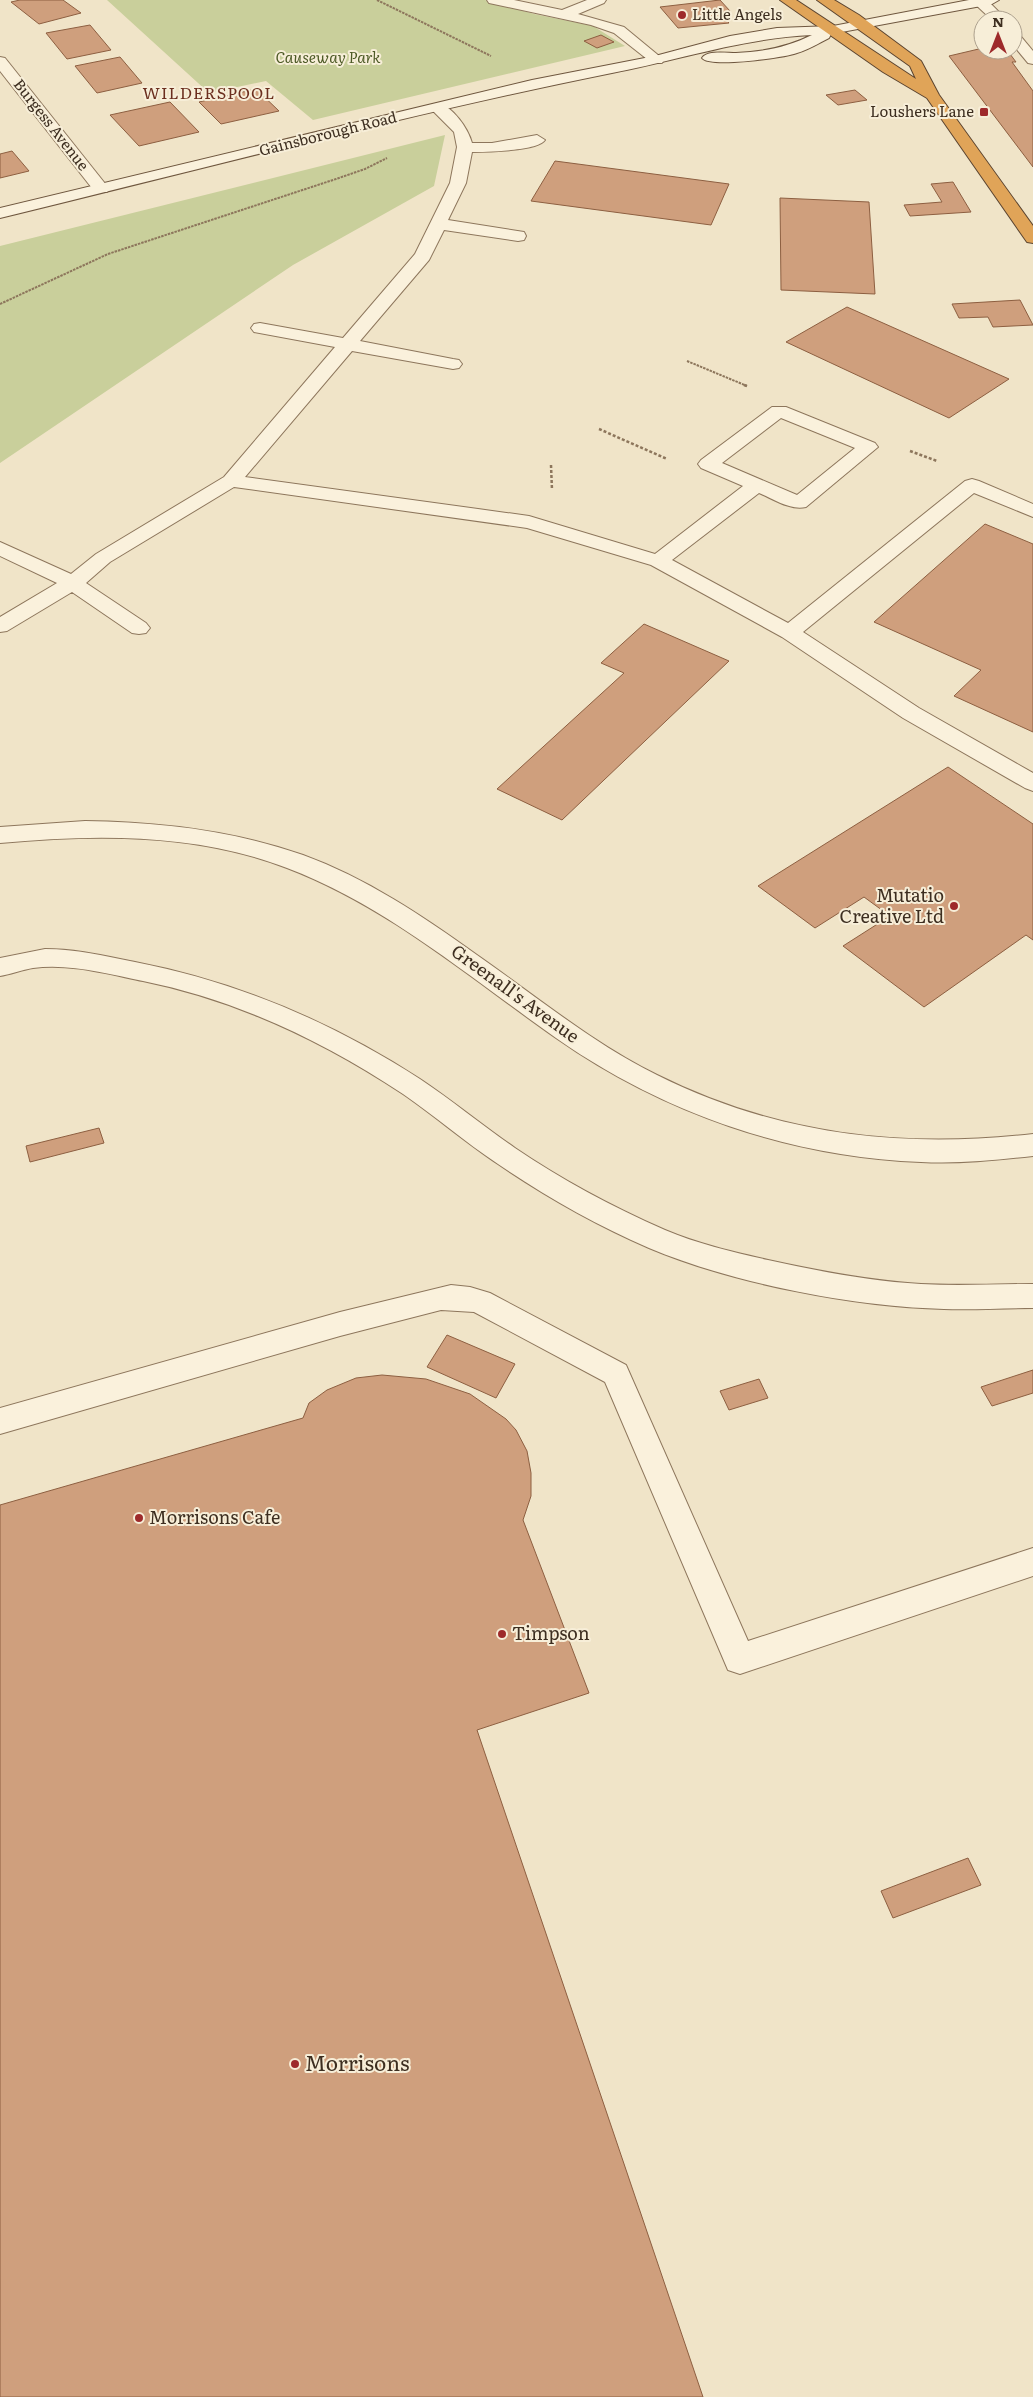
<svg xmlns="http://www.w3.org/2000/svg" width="1033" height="2397" viewBox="0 0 1033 2397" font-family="Literata,serif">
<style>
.green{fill:#c9cf9b}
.building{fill:#cf9f7d;stroke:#8d5f41}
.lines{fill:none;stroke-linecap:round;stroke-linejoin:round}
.lane-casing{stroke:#8d765c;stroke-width:2}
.street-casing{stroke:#8d765c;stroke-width:2}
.secondary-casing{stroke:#6f573f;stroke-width:2}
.highway-casing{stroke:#5b4430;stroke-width:2}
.path-far1{stroke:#8d765c;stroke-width:2;stroke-dasharray:2.5 1;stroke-linecap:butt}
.path{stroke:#8d765c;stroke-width:2.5;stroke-dasharray:3 2;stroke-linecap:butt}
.lane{fill:#faf1dc;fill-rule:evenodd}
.street{fill:#faf1dc;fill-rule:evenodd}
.secondary{fill:#faf1dc;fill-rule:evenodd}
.highway{fill:#e0a458;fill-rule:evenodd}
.poi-dot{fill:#9e2a2b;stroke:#f7eed8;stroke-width:2}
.labels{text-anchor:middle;stroke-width:4;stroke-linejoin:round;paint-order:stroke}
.far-poi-label{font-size:15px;fill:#3d2e20;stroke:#f7eed8;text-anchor:start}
.far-park-label{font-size:15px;font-style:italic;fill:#4d5a26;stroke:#f7eed8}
.far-street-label{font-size:15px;fill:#3d2e20;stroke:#f7eed8}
.far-quarter-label{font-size:16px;letter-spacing:1px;fill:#6b2e1e;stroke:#f7eed8}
.poi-label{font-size:18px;fill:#3d2e20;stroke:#f7eed8;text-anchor:start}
.street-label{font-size:18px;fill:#3d2e20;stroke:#f7eed8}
.near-poi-label{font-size:21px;fill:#3d2e20;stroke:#f7eed8;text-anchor:start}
</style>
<rect width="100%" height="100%" fill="#f0e4c8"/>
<g class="green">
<polygon points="107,0 485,0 534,14 593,26 625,46 313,120 266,81 209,93"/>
<polygon points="445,135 434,186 293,265 0,463 0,246"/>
</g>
<g class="building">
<polygon points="20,0 63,0 81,13 39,24 11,2"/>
<polygon points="720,0 730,11 719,12 729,23 678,28 660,7"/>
<polygon points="90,25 111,50 67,59 46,33"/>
<polygon points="601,35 614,42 597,48 584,41"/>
<polygon points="983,48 983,50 1007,50 1016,62 1012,62 1033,91 1033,167 949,56"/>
<polygon points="120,57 142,83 97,93 75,66"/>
<polygon points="256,89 279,111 221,124 199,102"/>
<polygon points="855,90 867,100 838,105 826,95"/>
<polygon points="170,102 199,132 139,146 110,115"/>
<polygon points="12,151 29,171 0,178 0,154"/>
<polygon points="555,161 729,184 711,225 531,201"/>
<polygon points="953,182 971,212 910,216 904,205 942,202 931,184"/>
<polygon points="780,198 869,202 875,294 781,290"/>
<polygon points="1020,300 1033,325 993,327 988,317 959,318 952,304"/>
<polygon points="847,307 1009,379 949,418 786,342"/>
<polygon points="985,524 1033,544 1033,732 954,696 981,670 874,622"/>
<polygon points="644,624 729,661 562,820 497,789 624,673 601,663"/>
<polygon points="948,767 1033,824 1033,940 1026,935 924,1007 843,946 890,916 864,897 815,928 758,886"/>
<polygon points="99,1128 104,1143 30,1162 26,1146"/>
<polygon points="447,1335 515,1364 496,1398 427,1367"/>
<polygon points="1033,1370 1033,1393 992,1406 981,1387"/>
<polygon points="382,1375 426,1379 470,1394 506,1419 516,1430 527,1451 531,1473 531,1496 523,1520 589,1693 477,1730 703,2397 0,2397 0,1505 303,1418 309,1403 327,1390 356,1378"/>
<polygon points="759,1379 768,1398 729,1410 720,1391"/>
<polygon points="968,1858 981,1885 893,1918 881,1891"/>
</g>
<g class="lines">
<g class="lane-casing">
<g id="lane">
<polygon points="487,0 514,0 562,10 587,0 606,0 604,3 578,14 624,27 664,60 662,63 652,63 614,33 591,25 489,3"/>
<polygon points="975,0 987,0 1007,20 992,20 976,5"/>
<polygon points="1013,32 1018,33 1033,51 1033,64 1028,63 1013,45"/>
<path d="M438,103C453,107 468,128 472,143H492L537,135L545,140C538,151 485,152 472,152L466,183L448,220L524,232L526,236L524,240L518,241L444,230L429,260L360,341L453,359L459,360L462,364L459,368L453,369L352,351L245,477L529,516L655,554L743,486L701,468L698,464L701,460L772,407H786L875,443L878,447L806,507C791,511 773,499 759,493L672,560L788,623L965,481L972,479L979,481L1033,504V517L974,493L803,632L919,708L1033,773V791L1025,788L903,718L782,637L651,565L527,528L234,487L110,562L86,583L146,623L150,628L146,633L139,634L132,633L72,592L7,631L0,632V617L57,583L0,556V542L71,574L96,554L224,477L335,347L254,332L251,328L254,324L260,323L343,338L415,254L450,183L457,147L454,132L430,108ZM781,418L855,448L797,495L722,463Z"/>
<path d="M45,949C76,949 105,956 135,962C238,982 332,1022 420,1079C453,1101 483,1126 515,1148C562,1180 613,1207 665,1230C698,1244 733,1252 768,1260C818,1271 869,1281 921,1284C958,1286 996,1284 1033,1284V1308C1003,1308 973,1310 944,1309C854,1307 732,1283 649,1248C596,1225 545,1196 498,1164C465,1142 435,1116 403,1094C323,1041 237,1000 143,981C108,974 69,963 33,968C22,970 11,974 0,976V958Z"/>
<polygon points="451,1285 470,1287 490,1293 626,1365 748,1641 1033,1548 1033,1576 740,1674 728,1670 605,1382 474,1312 441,1310 340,1336 0,1434 0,1408 340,1312"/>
</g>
</g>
<g class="street-casing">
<g id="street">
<polygon points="0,57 5,58 107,186 109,189 107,192 95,192 0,71"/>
<path d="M85,821C159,822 232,830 303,855C366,878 423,916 477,955C536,996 592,1043 657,1075C777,1135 901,1149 1033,1134V1156C996,1160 959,1164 921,1162C790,1157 663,1113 556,1038C469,977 387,906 287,868C196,833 96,834 0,843V827Z"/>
</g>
</g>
<g class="secondary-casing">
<path id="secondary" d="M969,0H999L992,4L831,34L829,38C819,43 808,50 797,53C784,58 709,68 702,58C707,50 726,53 736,53C763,52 788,47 812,35C742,38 676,61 607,74C404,115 202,169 0,218V208L532,80L655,56L730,36L777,28L833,26Z"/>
</g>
<g class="highway-casing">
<polygon id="highway" points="780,0 796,0 916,79 910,66 817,0 834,0 859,15 921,61 939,95 1033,226 1033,243 1027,242 927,98 883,72"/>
</g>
<g class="path-far1">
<polyline points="377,0 491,56"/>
<polyline points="0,304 108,254 336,179 365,169 387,158"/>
<polyline points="687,361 747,386"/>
</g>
<g class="path">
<polyline points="744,385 747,386"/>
<polyline points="599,429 667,459"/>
<polyline points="910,451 937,461"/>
<polyline points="551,465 552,490"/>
</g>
<use href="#lane" class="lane"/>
<use href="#street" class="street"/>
<use href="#secondary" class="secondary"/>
<use href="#highway" class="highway"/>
</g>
<g class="poi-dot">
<circle cx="682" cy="15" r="5"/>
<rect x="979" y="107" width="10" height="10" rx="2.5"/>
<circle cx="954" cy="906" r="5"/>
<circle cx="139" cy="1518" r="5"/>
<circle cx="502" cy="1634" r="5"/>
<circle cx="295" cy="2064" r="5"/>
</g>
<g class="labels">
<g class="far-poi-label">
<text x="692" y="20">Little Angels</text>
<text x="974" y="117" text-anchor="end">Loushers Lane</text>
</g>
<g class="far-park-label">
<text x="328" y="63">Causeway Park</text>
</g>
<g class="far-street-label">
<text transform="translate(51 125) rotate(52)" y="5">Burgess Avenue</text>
<text transform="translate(328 134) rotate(-14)" y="5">Gainsborough Road</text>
</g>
<g class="far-quarter-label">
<text x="209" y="99">WILDERSPOOL</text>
</g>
<g class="poi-label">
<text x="944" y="902" text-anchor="end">Mutatio<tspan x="944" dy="21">Creative Ltd</tspan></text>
<text x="149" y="1524">Morrisons Cafe</text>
<text x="512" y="1640">Timpson</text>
</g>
<g class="street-label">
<text transform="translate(515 994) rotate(36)" y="6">Greenall's Avenue</text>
</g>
<g class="near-poi-label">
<text x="305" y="2071">Morrisons</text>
</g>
</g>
<g transform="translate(998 35)"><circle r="24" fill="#f7eed8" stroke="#ada18e"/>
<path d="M0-4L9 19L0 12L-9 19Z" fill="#9e2a2b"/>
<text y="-8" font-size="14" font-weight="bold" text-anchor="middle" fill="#3d2e20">N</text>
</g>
</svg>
